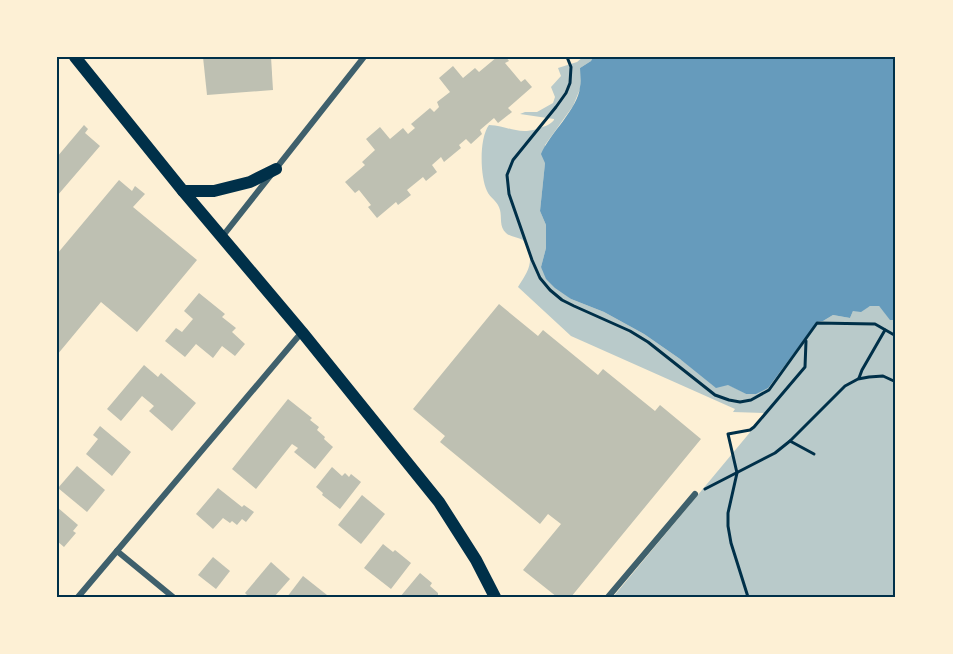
<svg xmlns="http://www.w3.org/2000/svg" width="953" height="654" viewBox="0 0 953 654" font-family="'DM Sans',sans-serif">
<style>
.green{fill:#b9caca}
.water{fill:#669bbc}
.building{fill:#bec0b2}
.lines{fill:none;stroke-linecap:round;stroke-linejoin:round}
.path{stroke:#003049;stroke-width:3}
.minor{stroke:#3f606c;stroke-width:6}
.secondary{stroke:#003049;stroke-width:12}
.neatline{fill:none;stroke:#003049;stroke-width:2}
</style>
<rect width="100%" height="100%" fill="#fdf0d5"/>
<path class="green" d="M583,57H593L591,61L580,68V89L573,106L545,145V163L540,211L546,225V248L541,267L571,299L604,312L644,334L680,359L746,394L817,322L823,321L833,315L850,318L853,311L870,306H879L890,319L896,320V597H613L766,413L733,412L735,409L571,336L518,287C529,270 536,260 523,240C518,237 510,237 506,233C499,227 502,217 500,210C498,201 490,198 487,191C480,176 479,138 489,125C509,126 517,135 537,129C544,126 549,126 554,120V119L520,114L525,112H537L553,103L555,97L551,87L561,76L558,68L577,62Z"/>
<path class="water" d="M593,57H896V320H890L879,306H870L861,312L853,311L850,318L833,315L823,321L817,322L768,388L756,394H746L728,385L716,388L680,359L644,334L604,312L571,299L555,288L546,279L541,267L546,248V225L540,211L545,163L541,154C550,133 578,109 580,87C581,81 580,74 580,68L591,61Z"/>
<g class="building">
<polygon points="203,57 271,57 273,90 207,95"/>
<polygon points="497,57 506,57 509,61 505,63 521,82 525,79 532,87 508,108 512,112 498,123 494,118 480,130 482,134 471,144 466,139 459,145 461,148 444,162 441,157 432,165 437,172 426,181 423,177 407,190 411,195 398,205 396,202 377,218 368,207 371,205 359,190 355,193 345,182 365,165 362,162 375,150 366,139 380,127 390,139 403,128 408,134 415,128 411,124 430,108 434,112 439,107 437,102 450,92 439,78 453,66 463,78 475,68 479,72"/>
<polygon points="84,125 88,129 85,133 100,146 57,196 57,157"/>
<polygon points="119,180 132,191 135,186 145,194 133,207 197,260 137,332 101,302 57,355 57,254"/>
<polygon points="199,293 225,314 222,317 236,328 232,332 245,344 235,356 222,346 213,358 196,344 185,357 165,341 176,328 182,332 193,319 184,311"/>
<polygon points="499,304 538,336 543,330 598,375 603,369 655,411 660,405 701,439 571,597 557,597 523,570 561,524 548,514 540,524 440,442 445,436 413,409"/>
<polygon points="144,365 158,377 161,373 196,403 172,431 149,411 154,406 142,396 121,421 107,409"/>
<polygon points="288,399 312,418 310,420 319,427 317,430 325,437 324,439 333,447 315,469 294,452 298,448 292,444 256,489 232,469"/>
<polygon points="100,426 131,452 112,476 86,454 98,439 93,435"/>
<polygon points="77,466 105,490 87,512 58,488"/>
<polygon points="332,467 342,476 345,473 349,477 351,474 361,482 340,509 322,495 323,493 316,487"/>
<polygon points="218,488 242,507 244,505 254,512 246,522 242,519 237,525 232,521 230,523 223,518 213,529 196,514"/>
<polygon points="362,495 385,514 361,544 338,525"/>
<polygon points="57,507 78,525 73,531 76,533 64,547 57,541"/>
<polygon points="383,544 393,552 395,550 411,563 391,589 364,568"/>
<polygon points="213,557 230,571 216,589 198,575"/>
<polygon points="271,562 290,579 274,597 249,597 245,593"/>
<polygon points="420,573 432,583 430,586 438,593 438,597 400,597"/>
<polygon points="303,576 327,595 325,597 287,597"/>
</g>
<g class="lines">
<g class="path">
<polyline points="567,57 571,67 570,83 566,93 556,107 513,160 507,175 509,194 532,260 540,278 550,290 562,300 574,306 630,331 648,342 715,395 729,400 740,402 751,400 769,390 817,323 875,324 896,336"/>
<polyline points="859,378 862,370 885,330"/>
<polyline points="790,441 814,454"/>
<polyline points="705,489 775,453 790,441 845,386 858,379 869,377 883,376 896,382"/>
<polyline points="748,597 731,543 728,526 728,513 737,473 728,434 750,430 754,427 805,367 806,341"/>
</g>
<g class="minor">
<polyline points="222,237 364,57"/>
<polyline points="117,551 173,597"/>
<polyline points="78,597 302,332"/>
<polyline points="608,597 695,494"/>
</g>
<g class="secondary">
<polyline points="75,57 183,191 302,332 439,502 476,560 495,597"/>
<polyline points="183,191 214,191 250,182 276,169"/>
</g>
</g>
<rect width="953" height="654" fill="none" stroke="#fdf0d5" stroke-width="117"/>
<rect x="58" y="58" width="836" height="538" class="neatline"/>
</svg>
